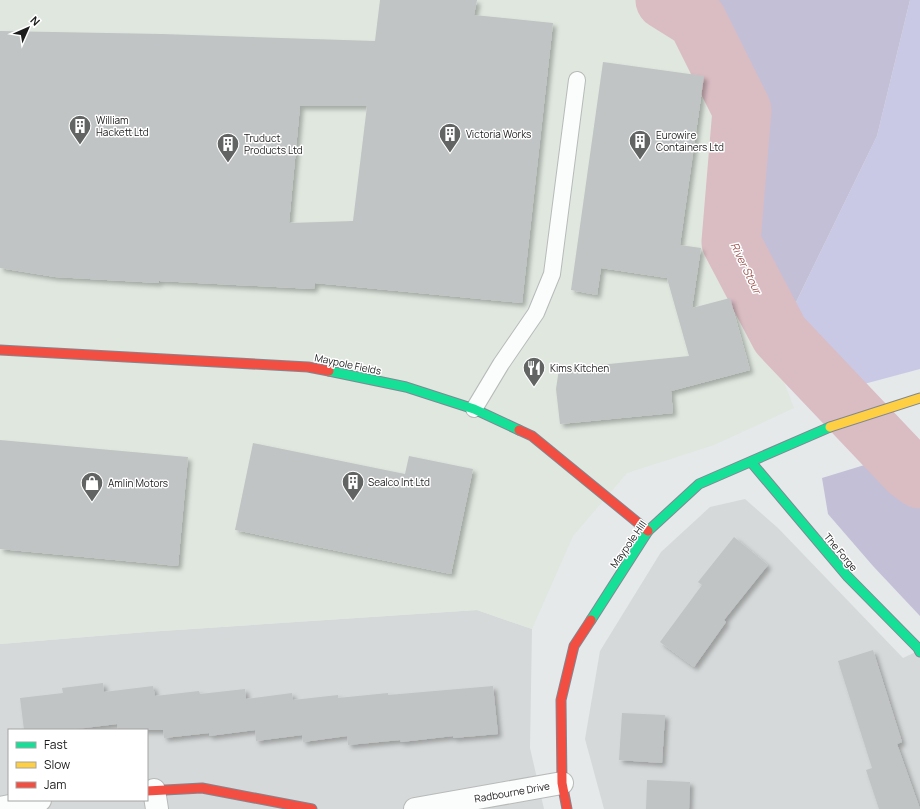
<svg xmlns="http://www.w3.org/2000/svg" width="920" height="809" viewBox="0 0 920 809" font-family="Manrope,sans-serif">
<style>
.residential{fill:#d6d9d9;fill-rule:evenodd}
.industrial{fill:#dfe7df}
.grass{fill:#c9c9e5}
.forest{fill:#c3bfd7}
.lines{fill:none;stroke-linecap:round;stroke-linejoin:round}
.river{stroke:#dabcc3;stroke-width:59}
.building{fill:#c1c4c5;fill-rule:evenodd;filter:url(#shadow)}
.lane-casing{stroke:#b8baba;stroke-width:18}
.street-casing{stroke:#b8baba;stroke-width:24}
.fast-casing{stroke:#808792;stroke-width:11}
.slow-casing{stroke:#808792;stroke-width:11}
.jam-casing{stroke:#808792;stroke-width:11}
.lane{stroke:#fbfcfc;stroke-width:16}
.street{stroke:#fbfcfc;stroke-width:22}
.fast{stroke:#16e098;stroke-width:9}
.slow{stroke:#ffcf43;stroke-width:9}
.jam{stroke:#f24e42;stroke-width:9}
.labels{text-anchor:middle;stroke-width:3;stroke-linejoin:round;paint-order:stroke}
.poi-label{font-size:10px;fill:#1c1c1c;stroke:#fff;text-anchor:start}
.street-label{font-size:10px;fill:#1c1c1c;stroke:#fff}
.water-label{font-size:11px;font-style:italic;fill:#a05955;stroke:#fff}
</style>
<defs>
<filter id="shadow"><feDropShadow dx="3.5" dy="3.5" stdDeviation="2" flood-color="#0004"/></filter>
</defs>
<rect width="100%" height="100%" fill="#e5e9ea"/>
<g class="residential">
<polygon points="745,499 778,528 903,658 920,650 920,809 604,809 585,739 600,651 661,552 710,507"/>
<path d="M477,610L532,629L530,748L544,809H0V644L146,632ZM9,730H147V800H9Z"/>
</g>
<polygon class="industrial" points="0,0 671,0 698,17 743,109 731,245 794,408 714,445 627,473 573,536 532,629 477,610 146,632 0,644"/>
<polygon class="grass" points="910,0 920,0 920,369 849,388 828,386 780,335 877,136"/>
<g class="forest">
<polygon points="666,0 910,0 877,136 780,335 731,242 742,110 697,20"/>
<polygon points="920,448 920,616 873,566 828,514 822,478"/>
</g>
<g class="lines">
<polyline class="river" points="665,0 697,20 742,110 731,242 780,335 909,471 920,479"/>
</g>
<g class="building">
<path d="M380,0H477L474,15L553,23L522,303L315,283L314,289L159,281V283L55,277L0,268V31L162,34L375,41ZM300,106H367L353,221L289,223Z"/>
<polygon points="603,62 704,76 680,245 701,248 692,308 730,298 750,370 671,391 673,413 560,424 556,389 559,369 689,356 667,278 601,268 597,295 571,290"/>
<polygon points="0,440 188,457 178,566 0,549"/>
<polygon points="253,443 405,474 409,456 473,469 451,574 235,530"/>
<polygon points="734,537 768,565 724,620 726,622 694,667 660,642 702,585 698,582"/>
<polygon points="873,650 902,742 897,744 920,809 879,809 866,770 872,768 838,661"/>
<polygon points="103,683 104,692 153,686 155,696 199,691 200,694 245,689 246,699 292,693 293,700 338,695 338,698 388,693 388,695 493,686 498,734 453,738 453,736 401,742 400,740 348,745 347,736 303,742 302,735 256,741 255,730 209,736 209,733 164,738 163,730 118,730 117,724 68,730 24,730 20,698 63,693 62,688"/>
<polygon points="622,713 665,715 662,763 619,760"/>
<polygon points="647,780 690,782 689,809 646,809"/>
</g>
<g class="lines">
<g class="lane-casing">
<polyline id="lane" points="474,409 501,364 536,313 552,274 577,80"/>
</g>
<g class="street-casing">
<g id="street">
<polyline points="154,790 157,809"/>
<polyline points="0,808 40,800"/>
<polyline points="415,809 562,783"/>
</g>
</g>
<g class="fast-casing">
<g id="fast">
<polyline points="329,371 406,387 474,409 519,430"/>
<polyline points="751,462 848,577 918,648 920,652"/>
<polyline points="591,620 648,531 699,484 830,427"/>
</g>
</g>
<g class="slow-casing">
<polyline id="slow" points="830,427 920,398"/>
</g>
<g class="jam-casing">
<g id="jam">
<polyline points="0,350 308,367 329,371"/>
<polyline points="519,430 532,436 648,531"/>
<polyline points="147,791 202,788 312,809"/>
<polyline points="567,809 562,783 561,700 574,646 591,620"/>
</g>
</g>
<use href="#lane" class="lane"/>
<use href="#street" class="street"/>
<use href="#fast" class="fast"/>
<use href="#slow" class="slow"/>
<use href="#jam" class="jam"/>
</g>
<defs>
<g id="building-pin" transform="scale(1.15)"><path d="M0 17L-7.5 6A9.5 9.5 0 1 1 7.5 6Z" fill="#626464" stroke="#fff"/><path d="M-4-6H4V6H1V3H-1V6H-4ZM-2.5-4.3h1.7v1.8h-1.7ZM.8-4.3h1.7v1.8H.8ZM-2.5-1h1.7V.8h-1.7ZM.8-1h1.7V.8H.8Z" fill="#fff"/></g>
<g id="restaurant-pin" transform="scale(1.15)"><path d="M0 17L-7.5 6A9.5 9.5 0 1 1 7.5 6Z" fill="#626464" stroke="#fff"/><path d="M-5-6h1v4h1v-4h1v4h1v-4h1v5L-1.5 .5V6h-2V.5L-5-1ZM5-6V6H3V1.5H1.5Q1.5-4 5-6Z" fill="#fff"/></g>
<g id="shop-pin" transform="scale(1.15)"><path d="M0 17L-7.5 6A9.5 9.5 0 1 1 7.5 6Z" fill="#626464" stroke="#fff"/><path d="M-5-2.5h2.3a2.7 3.5 0 0 1 5.4 0H5L5.5 6h-11ZM-1.5-2.5h3a1.5 2.3 0 0 0-3 0Z" fill="#fff"/></g>
</defs>
<g fill-rule="evenodd">
<use href="#building-pin" x="80" y="126"/>
<use href="#building-pin" x="450" y="134"/>
<use href="#building-pin" x="640" y="141"/>
<use href="#building-pin" x="228" y="144"/>
<use href="#restaurant-pin" x="534" y="368"/>
<use href="#building-pin" x="353" y="482"/>
<use href="#shop-pin" x="92" y="483"/>
</g>
<g class="labels">
<g class="poi-label">
<text x="96" y="124">William<tspan x="96" dy="12">Hackett Ltd</tspan></text>
<text x="466" y="138">Victoria Works</text>
<text x="656" y="139">Eurowire<tspan x="656" dy="12">Containers Ltd</tspan></text>
<text x="244" y="142">Truduct<tspan x="244" dy="12">Products Ltd</tspan></text>
<text x="550" y="372">Kims Kitchen</text>
<text x="368" y="486">Sealco Int Ltd</text>
<text x="108" y="487">Amlin Motors</text>
</g>
<g class="street-label">
<text transform="translate(348 364) rotate(12)" y="4">Maypole Fields</text>
<text transform="translate(628 544) rotate(-55)" y="4">Maypole Hill</text>
<text transform="translate(841 552) rotate(50)" y="4">The Forge</text>
<text transform="translate(512 792) rotate(-10)" y="4">Radbourne Drive</text>
</g>
<g class="water-label">
<text transform="translate(746 268) rotate(64)" y="4">River Stour</text>
</g>
</g>
<rect x="8" y="729" width="140" height="72" fill="#ffffff" stroke="#a4a4a4"/>
<rect x="16" y="742" width="20" height="6" fill="#16e098" stroke="#a4a4a4"/>
<text x="44" y="749" font-size="12" fill="#1c1c1c">Fast</text>
<rect x="16" y="762" width="20" height="6" fill="#ffcf43" stroke="#a4a4a4"/>
<text x="44" y="769" font-size="12" fill="#1c1c1c">Slow</text>
<rect x="16" y="782" width="20" height="6" fill="#f24e42" stroke="#a4a4a4"/>
<text x="44" y="789" font-size="12" fill="#1c1c1c">Jam</text>
<g transform="translate(28 28) rotate(45)" stroke="#ffffff" stroke-width="3" paint-order="stroke">
<path d="M0-3L7 15L0 10L-7 15Z" fill="#1c1c1c"/>
<text y="-6" font-size="11" font-weight="bold" text-anchor="middle" fill="#1c1c1c">N</text>
</g>
</svg>
